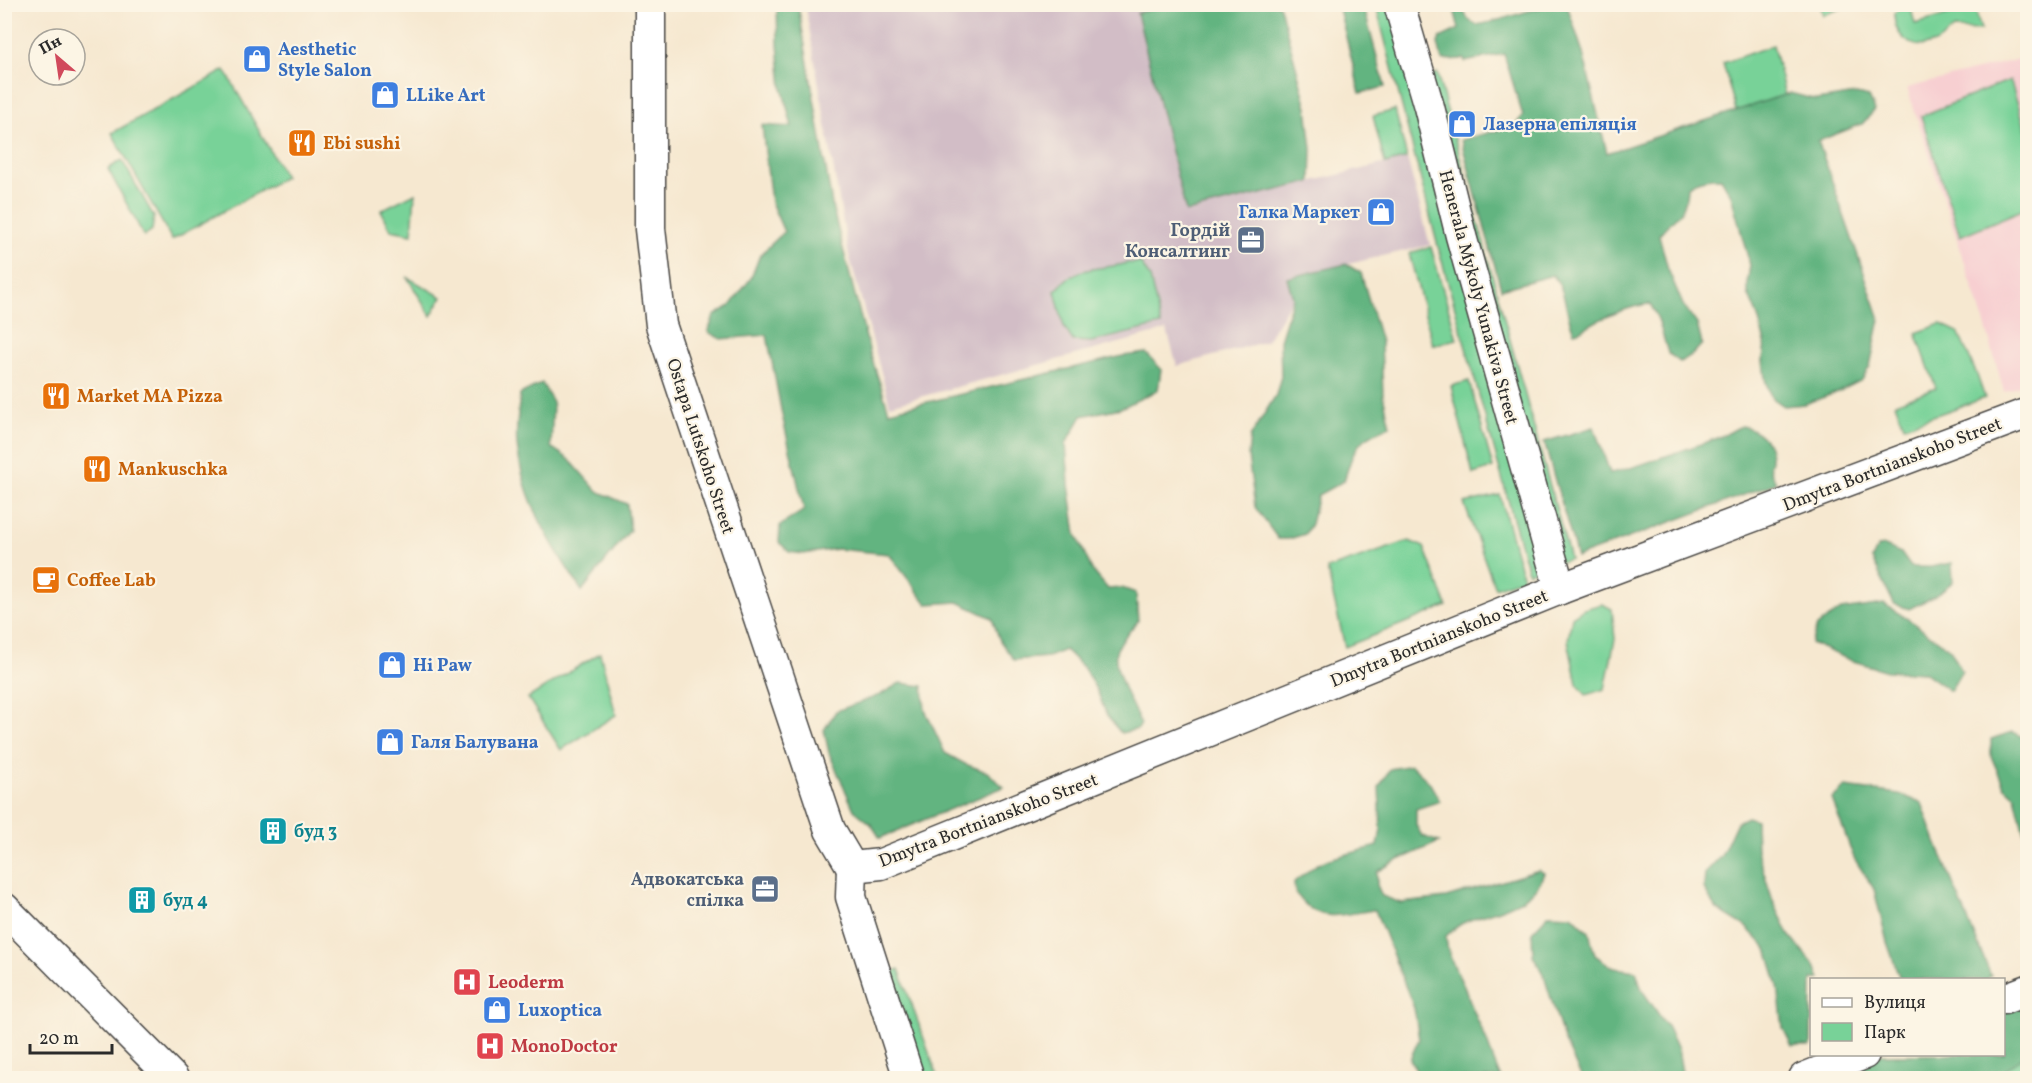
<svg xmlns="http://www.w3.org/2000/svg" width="2032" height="1083" viewBox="0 0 2032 1083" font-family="Vollkorn,serif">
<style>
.built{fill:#f7cfd1}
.industrial{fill:#d2bdc6}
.green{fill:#78d298;stroke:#527e62;stroke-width:1.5}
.forest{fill:#62b480;stroke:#467056;stroke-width:1.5}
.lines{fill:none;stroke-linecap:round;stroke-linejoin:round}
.minor-casing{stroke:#494744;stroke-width:33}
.minor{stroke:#fff;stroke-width:30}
.labels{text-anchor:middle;stroke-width:4.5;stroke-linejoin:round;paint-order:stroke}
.shop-label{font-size:18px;font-weight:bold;fill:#366cbe;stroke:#fcf5e5;text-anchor:start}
.food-label{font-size:18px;font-weight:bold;fill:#c56008;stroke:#fcf5e5;text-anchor:start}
.service-label{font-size:18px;font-weight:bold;fill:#4e5e75;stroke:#fcf5e5;text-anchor:end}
.street-label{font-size:18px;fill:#2b2b2b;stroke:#fcf5e5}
.culture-label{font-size:18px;font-weight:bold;fill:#0d838f;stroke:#fcf5e5;text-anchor:start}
.health-label{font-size:18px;font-weight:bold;fill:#be3a42;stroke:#fcf5e5;text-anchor:start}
</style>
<rect width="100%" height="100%" fill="#fcf5e5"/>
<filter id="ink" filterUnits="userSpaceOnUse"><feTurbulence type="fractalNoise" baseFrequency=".0167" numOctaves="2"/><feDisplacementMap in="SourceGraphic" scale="12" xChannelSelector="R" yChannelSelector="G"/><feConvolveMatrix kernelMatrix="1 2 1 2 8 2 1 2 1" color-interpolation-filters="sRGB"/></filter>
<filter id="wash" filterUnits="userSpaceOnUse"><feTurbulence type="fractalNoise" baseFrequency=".008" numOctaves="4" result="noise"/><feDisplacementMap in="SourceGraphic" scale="24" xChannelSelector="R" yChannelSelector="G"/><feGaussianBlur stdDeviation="1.35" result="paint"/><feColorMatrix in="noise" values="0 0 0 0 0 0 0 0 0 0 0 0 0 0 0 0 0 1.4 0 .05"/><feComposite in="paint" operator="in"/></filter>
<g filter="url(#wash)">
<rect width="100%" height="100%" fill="#f6e8d0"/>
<polygon class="built" points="2027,57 2027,383 2004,392 1985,324 1907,88"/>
<polygon class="industrial" points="805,5 1172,5 1137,14 1186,212 1407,158 1430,245 1288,278 1293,298 1267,341 1177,366 1167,330 890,405 848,251"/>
<g class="green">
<path d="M1907,4L1910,5L1915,24L1975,8L1981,30L1954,29C1948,33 1942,40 1935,43C1911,52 1894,36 1894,13Z"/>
<polygon points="1376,5 1399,5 1421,80 1437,73 1570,559 1528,572 1437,243"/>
<polygon points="1820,5 1820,4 1851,5 1823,15"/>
<polygon points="1773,45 1785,95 1736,111 1723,63"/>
<polygon points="225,70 285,177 172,240 112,133"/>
<polygon points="2010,80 2027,132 2027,208 1960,236 1921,116"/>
<polygon points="1395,110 1407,158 1385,164 1373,116"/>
<polygon points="122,160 154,217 152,230 144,236 108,169"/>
<polygon points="415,193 412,234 391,230 381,210"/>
<polygon points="1431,247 1457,339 1433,345 1409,253"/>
<path d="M1127,263H1141L1150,278L1161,325L1091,342L1073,341L1064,327L1055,291C1060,287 1064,280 1070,277C1086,266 1108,269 1127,263Z"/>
<polygon points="407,277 442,297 431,316"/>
<polygon points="1941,324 1958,332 1977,375 1985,398 1904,426 1895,403 1936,388 1916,333"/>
<polygon points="1469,381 1493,468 1473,474 1451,386"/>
<polygon points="1500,495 1523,578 1495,588 1464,503"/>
<polygon points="1409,541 1424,547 1447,606 1345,647 1327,569"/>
<polygon points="1602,604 1612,609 1615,639 1605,689 1586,695 1577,684 1568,640 1572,617 1584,609"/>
<polygon points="600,653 616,715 561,750 528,698"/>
<polygon points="899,969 938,1078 925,1078 889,973"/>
<polygon points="2027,1030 2027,1078 2005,1078 1996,1055 2004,1054"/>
</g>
<g class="forest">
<polygon points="1173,4 1277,4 1280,7 1307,107 1312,149 1311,182 1186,212 1137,13"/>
<path d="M777,5H798L833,210L870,353L889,411L1123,356L1146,353L1161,369L1158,390L1121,408L1082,416L1066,444L1069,484L1076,534L1092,570L1108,589L1122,588L1136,593L1138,621C1132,629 1119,641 1116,652C1113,670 1133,708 1141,724L1138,729L1121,733L1107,716L1098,693L1083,667L1065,650L1048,657L1014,660L1000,641L992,618L958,602L927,604L889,554L837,549L803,554L789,552L779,542L780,526L804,510L782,415L767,335L721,339L708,332L714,316L730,306L751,278L760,255L784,232L771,202L762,125L792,127L782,87L778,44Z"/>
<polygon points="1338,5 1363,5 1385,87 1360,93"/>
<path d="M1453,5H1459L1469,20L1476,25C1507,21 1535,4 1567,5L1583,53L1607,153L1790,93L1817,100L1856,94L1869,97L1875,110L1862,124L1818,141L1880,319L1870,366L1862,380L1838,392L1805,404L1784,406L1771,397L1765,379L1763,360L1765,343L1758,317L1748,293V279L1750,265L1731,195L1721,178C1708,178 1697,179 1687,187C1686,218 1674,214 1659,235L1668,269L1683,305L1697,324L1702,344L1693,354L1680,362L1668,353L1658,319L1650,304C1630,306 1613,314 1595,322C1588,326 1582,331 1574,332C1565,313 1567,292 1553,275L1501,289L1461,140L1514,126L1523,116L1504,54L1465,62L1464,59L1442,60L1438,43L1440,38L1459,29Z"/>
<path d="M1346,264L1361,273L1381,342L1383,395L1390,426C1356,440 1355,446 1344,481L1318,495L1311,524L1305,534L1289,539H1278L1255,507L1248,456L1250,437L1276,395L1281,376L1280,340L1293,298L1287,278Z"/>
<path d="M542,383L553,403L551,447L569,459L597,491L627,504L630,530L582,591C552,546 523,501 517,445C515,429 519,410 520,394Z"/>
<path d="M1741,426C1758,429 1771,440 1771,459C1771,468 1768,460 1770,469C1771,473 1774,478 1776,483L1577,557L1544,442L1594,427L1610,473C1632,469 1650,461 1672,454C1696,445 1718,440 1741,426Z"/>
<polygon points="1885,546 1901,553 1911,567 1931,567 1952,563 1953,582 1933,597 1909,609 1894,604 1872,559 1878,547"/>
<polygon points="1884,604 1911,621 1950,649 1962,671 1950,691 1925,673 1887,671 1850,660 1811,643 1817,626 1841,610"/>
<polygon points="900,683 923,686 925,710 945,753 965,764 987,772 1004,787 880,838 871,824 854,810 829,753 824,730 836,711 880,695"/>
<polygon points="2012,732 2027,739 2027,845 2015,796 2004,786 1991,756 1991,739"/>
<path d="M1411,765L1429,782L1440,801L1416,809V825L1422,836L1439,842L1392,863L1377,872V885L1382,896L1401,903L1446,898L1539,870L1544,873C1534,907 1489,910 1461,924C1456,927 1451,932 1446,936C1447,959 1460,975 1468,996C1473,1011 1480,1025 1486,1039C1491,1052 1495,1066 1501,1078H1420L1410,1059L1419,1039L1414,1008L1375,910C1350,912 1323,925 1303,902C1297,895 1294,892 1294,882L1316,865L1329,859L1378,846L1381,829L1379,787L1390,769Z"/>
<polygon points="1845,787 1899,794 1922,803 1936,842 1991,976 1985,980 1900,979 1887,942 1874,889 1854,858 1832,799"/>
<polygon points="1747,817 1756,820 1757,851 1773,901 1790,936 1815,966 1820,979 1812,980 1811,1046 1792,1046 1783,1028 1778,986 1767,949 1745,926 1715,908 1704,888 1705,873 1721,856 1737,822"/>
<polygon points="1549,914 1572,915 1589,932 1595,955 1614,968 1636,971 1642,990 1668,1028 1678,1049 1683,1078 1582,1078 1564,1040 1544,976 1533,955 1532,932"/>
<polygon points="2027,995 2027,1053 1995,1078 1849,1078 1849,1068 1879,1055 2004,1054 2004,1005"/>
</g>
</g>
<g filter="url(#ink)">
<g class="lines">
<g class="minor-casing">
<g id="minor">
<polyline points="650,4 650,229 661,325 830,830 852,867"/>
<polyline points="1399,4 1429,107 1461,236 1560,589"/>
<polyline points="852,867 881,864 1560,589 2028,413"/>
<polyline points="852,867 851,897 909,1078"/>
<polyline points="4,908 173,1078"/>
<polyline points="2004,999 2028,990"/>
<polyline points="1804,1078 1864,1054"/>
</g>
</g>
<use href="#minor" class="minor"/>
</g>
</g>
<defs>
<g id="shop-square" transform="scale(1.5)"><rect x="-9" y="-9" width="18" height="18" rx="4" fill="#3f7fe0" stroke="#fcf5e5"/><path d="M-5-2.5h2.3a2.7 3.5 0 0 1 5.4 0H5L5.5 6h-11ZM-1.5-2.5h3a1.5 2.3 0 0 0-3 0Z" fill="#fff"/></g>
<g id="restaurant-square" transform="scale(1.5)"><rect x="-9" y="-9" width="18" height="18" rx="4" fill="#e8710a" stroke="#fcf5e5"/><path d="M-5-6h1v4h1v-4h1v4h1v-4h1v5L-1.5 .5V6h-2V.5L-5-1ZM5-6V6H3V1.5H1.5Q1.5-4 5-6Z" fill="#fff"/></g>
<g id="office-square" transform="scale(1.5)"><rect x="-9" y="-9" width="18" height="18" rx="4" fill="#5c6f8a" stroke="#fcf5e5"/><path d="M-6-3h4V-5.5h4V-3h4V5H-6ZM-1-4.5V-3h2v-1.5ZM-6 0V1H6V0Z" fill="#fff"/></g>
<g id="cafe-square" transform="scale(1.5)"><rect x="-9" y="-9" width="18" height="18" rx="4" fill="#e8710a" stroke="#fcf5e5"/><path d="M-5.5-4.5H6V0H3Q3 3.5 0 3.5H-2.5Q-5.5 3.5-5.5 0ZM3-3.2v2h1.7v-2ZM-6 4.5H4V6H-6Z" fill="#fff"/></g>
<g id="building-square" transform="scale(1.5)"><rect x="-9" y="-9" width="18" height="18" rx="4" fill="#0f9aa8" stroke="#fcf5e5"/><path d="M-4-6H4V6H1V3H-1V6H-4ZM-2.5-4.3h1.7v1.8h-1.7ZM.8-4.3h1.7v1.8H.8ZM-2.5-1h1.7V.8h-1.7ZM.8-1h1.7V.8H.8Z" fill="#fff"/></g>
<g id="hospital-square" transform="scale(1.5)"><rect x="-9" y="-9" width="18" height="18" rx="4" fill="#e0444e" stroke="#fcf5e5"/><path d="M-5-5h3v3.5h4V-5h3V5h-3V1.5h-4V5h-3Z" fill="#fff"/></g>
</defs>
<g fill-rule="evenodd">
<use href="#shop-square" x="257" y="59"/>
<use href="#shop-square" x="385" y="95"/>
<use href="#shop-square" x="1462" y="124"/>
<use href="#restaurant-square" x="302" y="143"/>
<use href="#shop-square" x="1381" y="212"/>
<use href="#office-square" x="1251" y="240"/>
<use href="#restaurant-square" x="56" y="396"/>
<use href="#restaurant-square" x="97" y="469"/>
<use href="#cafe-square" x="46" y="580"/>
<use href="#shop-square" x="392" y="665"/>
<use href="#shop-square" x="390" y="742"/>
<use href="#building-square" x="273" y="831"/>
<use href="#office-square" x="765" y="889"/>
<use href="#building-square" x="142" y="900"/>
<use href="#hospital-square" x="467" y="982"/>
<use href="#shop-square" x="497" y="1010"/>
<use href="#hospital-square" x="490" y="1046"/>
</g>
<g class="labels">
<g class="shop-label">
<text x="278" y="55">Aesthetic<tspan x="278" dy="21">Style Salon</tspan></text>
<text x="406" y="101">LLike Art</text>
<text x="1483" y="130">Лазерна епіляція</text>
<text x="1360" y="218" text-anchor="end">Галка Маркет</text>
<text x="413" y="671">Hi Paw</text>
<text x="411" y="748">Галя Балувана</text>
<text x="518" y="1016">Luxoptica</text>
</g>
<g class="food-label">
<text x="323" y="149">Ebi sushi</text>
<text x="77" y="402">Market MA Pizza</text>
<text x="118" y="475">Mankuschka</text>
<text x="67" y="586">Coffee Lab</text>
</g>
<g class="service-label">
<text x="1230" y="236">Гордій<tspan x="1230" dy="21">Консалтинг</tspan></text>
<text x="744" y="885">Адвокатська<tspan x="744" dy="21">спілка</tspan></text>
</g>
<g class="street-label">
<text transform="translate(1479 297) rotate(75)" y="6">Henerala Mykoly Yunakiva Street</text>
<text transform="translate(701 446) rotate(72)" y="6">Ostapa Lutskoho Street</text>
<text transform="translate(1892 464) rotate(-21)" y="6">Dmytra Bortnianskoho Street</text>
<text transform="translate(1439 638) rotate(-22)" y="6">Dmytra Bortnianskoho Street</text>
<text transform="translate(988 820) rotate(-21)" y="6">Dmytra Bortnianskoho Street</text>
</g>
<g class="culture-label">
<text x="294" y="837">буд 3</text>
<text x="163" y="906">буд 4</text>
</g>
<g class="health-label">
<text x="488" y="988">Leoderm</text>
<text x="511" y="1052">MonoDoctor</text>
</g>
</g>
<rect width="2032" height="1083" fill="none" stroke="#fcf5e5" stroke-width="24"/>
<rect x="1810" y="978" width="195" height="78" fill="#fcf5e5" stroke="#a8a49b" stroke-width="1.5"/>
<rect x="1822" y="998" width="30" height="9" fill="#ffffff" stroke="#a8a49b" stroke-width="1.5"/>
<text x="1864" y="1008" font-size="18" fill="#2b2b2b">Вулиця</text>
<rect x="1822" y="1023" width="30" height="18" fill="#78d298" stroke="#a8a49b" stroke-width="1.5"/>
<text x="1864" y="1038" font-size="18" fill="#2b2b2b">Парк</text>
<g transform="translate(57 57) rotate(331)"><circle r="28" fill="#fcf5e5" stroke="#a8a49b" stroke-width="1.5"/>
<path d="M0-4.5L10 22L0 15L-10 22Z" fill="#d1495b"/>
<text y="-9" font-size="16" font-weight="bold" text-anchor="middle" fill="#2b2b2b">Пн</text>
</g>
<path d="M30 1044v9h82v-9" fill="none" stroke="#2b2b2b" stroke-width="3"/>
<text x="39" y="1044" font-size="18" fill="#2b2b2b" stroke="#fcf5e5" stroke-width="4.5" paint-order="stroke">20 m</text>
</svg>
